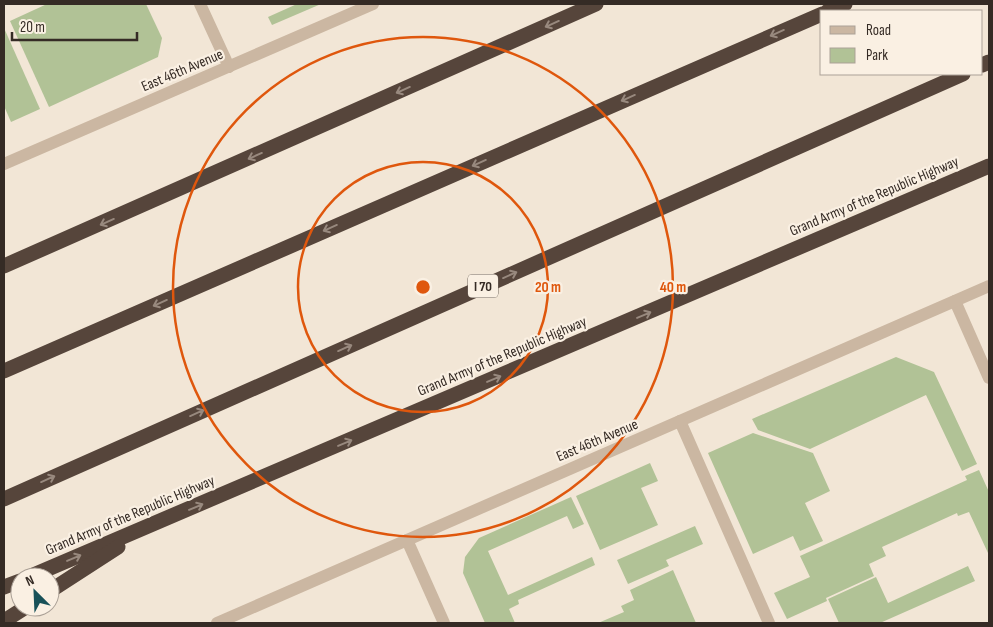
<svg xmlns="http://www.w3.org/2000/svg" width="993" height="627" viewBox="0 0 993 627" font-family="'Sofia Sans Condensed',sans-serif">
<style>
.green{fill:#b1c296}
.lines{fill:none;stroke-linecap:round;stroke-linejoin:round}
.service{stroke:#cbb7a2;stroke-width:12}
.minor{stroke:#cbb7a2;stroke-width:12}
.motorway{stroke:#56453b;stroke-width:15}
.oneway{stroke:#98897e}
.ring{fill:none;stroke:#df570d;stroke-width:2.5}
.labels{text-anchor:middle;stroke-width:4.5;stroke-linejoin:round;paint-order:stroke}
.shield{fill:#faf0e3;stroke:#70665e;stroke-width:1}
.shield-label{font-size:14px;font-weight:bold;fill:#352b25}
.street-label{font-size:15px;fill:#352b25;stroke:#faf0e3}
.centre{fill:#df570d;stroke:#faf0e3;stroke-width:2.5}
.ring-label{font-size:15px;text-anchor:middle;font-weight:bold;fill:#df570d;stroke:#faf0e3;stroke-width:4.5;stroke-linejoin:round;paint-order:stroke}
</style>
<rect width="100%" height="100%" fill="#f2e6d6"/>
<g class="green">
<polygon points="47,4 146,4 162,38 158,57 49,107 10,21"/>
<polygon points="297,4 321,4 272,25 268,17"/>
<polygon points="4,28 40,109 11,122 4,106"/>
<polygon points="896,357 934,372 977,464 962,471 926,395 810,449 758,430 752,419"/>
<polygon points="753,433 813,453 830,491 805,503 823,541 800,551 793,536 753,554 708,453"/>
<polygon points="650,463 658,481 641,488 658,525 600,550 576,496"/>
<polygon points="979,470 989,492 989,552 988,553 969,512 958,516 957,513 882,547 886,556 869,564 874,576 826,598 827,601 787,619 774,593 810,577 800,556 967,480 965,476"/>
<polygon points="571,497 584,524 573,529 567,516 488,551 508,595 592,557 595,565 518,600 519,604 509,609 515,623 485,623 463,573 465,557 479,538"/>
<polygon points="695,526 703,544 666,560 669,566 628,584 617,560"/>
<polygon points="968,566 975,581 880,623 839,623 828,599 876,577 888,603"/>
<polygon points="673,570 696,623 598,623 624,612 621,606 634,600 630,590"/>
</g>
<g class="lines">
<polyline class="service" points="680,421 769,623"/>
<g class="minor">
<polyline points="200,4 229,67"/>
<polyline points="4,164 373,4"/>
<polyline points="955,301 989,378"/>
<polyline points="407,540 444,623"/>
<polyline points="217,623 989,286"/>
</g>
<g class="motorway">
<polyline points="828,11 845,4"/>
<polyline points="982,65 989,62"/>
<polyline points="4,266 596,4"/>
<polyline points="4,371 822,14"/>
<polyline points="4,499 963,74"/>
<polyline points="29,577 989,166"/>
<polyline points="4,587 20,581"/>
<polyline points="50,591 118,547"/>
<polyline points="4,621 26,607"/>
</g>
</g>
<defs><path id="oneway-shaft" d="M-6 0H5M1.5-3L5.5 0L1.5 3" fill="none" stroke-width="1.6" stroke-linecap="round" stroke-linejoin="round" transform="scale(1.25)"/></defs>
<g class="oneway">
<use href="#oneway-shaft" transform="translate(552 24) rotate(156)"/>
<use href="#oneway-shaft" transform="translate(777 33) rotate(156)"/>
<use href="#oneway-shaft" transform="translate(403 90) rotate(156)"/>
<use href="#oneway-shaft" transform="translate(628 98) rotate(156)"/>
<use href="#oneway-shaft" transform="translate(255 156) rotate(156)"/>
<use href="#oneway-shaft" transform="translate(479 163) rotate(156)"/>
<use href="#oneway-shaft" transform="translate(107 222) rotate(156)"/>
<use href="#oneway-shaft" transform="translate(330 228) rotate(156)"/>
<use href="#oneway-shaft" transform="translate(510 275) rotate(-24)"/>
<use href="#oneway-shaft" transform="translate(160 303) rotate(156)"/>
<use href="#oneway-shaft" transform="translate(644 315) rotate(-23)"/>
<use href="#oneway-shaft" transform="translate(345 348) rotate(-24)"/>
<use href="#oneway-shaft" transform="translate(494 379) rotate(-23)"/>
<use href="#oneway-shaft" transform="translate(197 413) rotate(-24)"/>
<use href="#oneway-shaft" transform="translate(345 443) rotate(-23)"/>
<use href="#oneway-shaft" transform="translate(48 479) rotate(-24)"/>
<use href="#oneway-shaft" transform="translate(196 507) rotate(-23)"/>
<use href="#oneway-shaft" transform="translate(74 558) rotate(-23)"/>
</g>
<g class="ring">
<circle cx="423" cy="287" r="125"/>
<circle cx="423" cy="287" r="250"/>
</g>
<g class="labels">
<rect class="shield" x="468" y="274.5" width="30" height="23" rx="4"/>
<g class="shield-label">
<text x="483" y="291">I 70</text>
</g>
<g class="street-label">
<text transform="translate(182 70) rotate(-23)" y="5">East 46th Avenue</text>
<text transform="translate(874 196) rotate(-23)" y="5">Grand Army of the Republic Highway</text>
<text transform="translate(502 356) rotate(-23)" y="5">Grand Army of the Republic Highway</text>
<text transform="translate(597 440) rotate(-23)" y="5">East 46th Avenue</text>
<text transform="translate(130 515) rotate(-23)" y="5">Grand Army of the Republic Highway</text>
</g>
</g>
<circle cx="423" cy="287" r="8" class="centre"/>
<g class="ring-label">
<text x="548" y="292">20 m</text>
<text x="673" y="292">40 m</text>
</g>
<rect width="993" height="627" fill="none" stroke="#352b25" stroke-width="10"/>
<rect x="820" y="10" width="162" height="65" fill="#faf0e3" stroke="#aba197"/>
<rect x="830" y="26" width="25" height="8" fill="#cbb7a2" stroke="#aba197"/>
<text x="866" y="35" font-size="15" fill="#352b25">Road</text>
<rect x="830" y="48" width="25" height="15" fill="#b1c296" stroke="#aba197"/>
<text x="866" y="60" font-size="15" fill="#352b25">Park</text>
<g transform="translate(35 592) rotate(336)"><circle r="24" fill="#faf0e3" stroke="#aba197"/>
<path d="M0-4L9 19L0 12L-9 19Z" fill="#185158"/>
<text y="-8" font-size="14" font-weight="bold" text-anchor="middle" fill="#352b25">N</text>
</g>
<path d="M12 32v8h125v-8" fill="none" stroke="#352b25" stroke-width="2.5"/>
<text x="20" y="32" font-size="15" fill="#352b25" stroke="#faf0e3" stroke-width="4" paint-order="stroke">20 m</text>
</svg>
